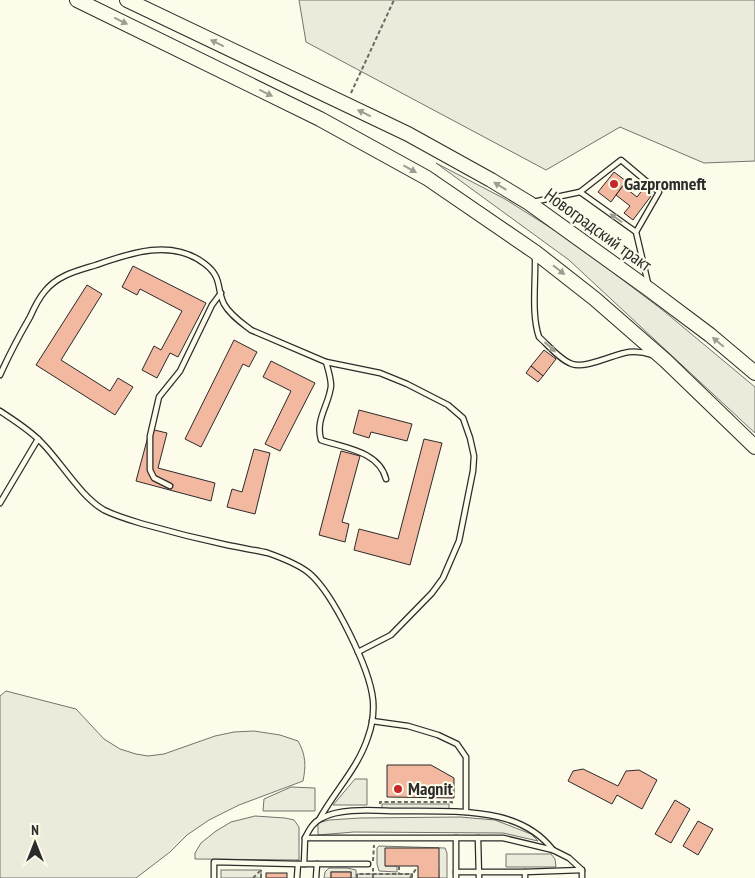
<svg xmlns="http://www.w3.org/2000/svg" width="755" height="878" viewBox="0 0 755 878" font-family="'PT Sans Narrow',sans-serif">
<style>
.green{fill:#ecebdb;stroke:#74746e}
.parking{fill:#eceadb;stroke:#74746e}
.building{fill:#f2b8a0;stroke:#2b2b2b}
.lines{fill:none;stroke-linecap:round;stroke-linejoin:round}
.service-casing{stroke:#2b2b2b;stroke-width:7}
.primary-casing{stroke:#2b2b2b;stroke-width:16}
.path{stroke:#6a6964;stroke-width:2;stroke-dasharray:4 2.5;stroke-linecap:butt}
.service{stroke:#fdfbea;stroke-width:4.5}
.primary{stroke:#fdfbea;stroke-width:14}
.oneway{fill:#9e9d94}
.poi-dot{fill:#c62828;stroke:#fdfbea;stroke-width:2}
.labels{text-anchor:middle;stroke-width:4;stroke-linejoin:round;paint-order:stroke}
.poi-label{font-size:18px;font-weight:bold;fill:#2b2b2b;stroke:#fdfbea;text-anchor:start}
.street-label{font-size:18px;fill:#2b2b2b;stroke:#fdfbea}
</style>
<rect width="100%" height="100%" fill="#fdfbea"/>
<g class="green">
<polygon points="299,0 755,0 755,161 704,163 620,127 546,170 306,42"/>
<polygon points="436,163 505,199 573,242 665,312 755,387 755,433 569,260"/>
<path d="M6,691L76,709L104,739L120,749L136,754L148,756L164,754L215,736L234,732L254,731L280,735L298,741C306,755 306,766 303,781L239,805L209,820L187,835L170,852L136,878H0V696Z"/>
<polygon points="379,846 445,848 447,853 447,878 439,878 438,848 385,866 397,866 397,872 379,871 377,864 377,848"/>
<polygon points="329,868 347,868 356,870 356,878 351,878 351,872 331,872 331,878 324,878 325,872"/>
<rect x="221" y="870" width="40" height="8"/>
<rect x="357" y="874" width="55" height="4"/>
</g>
<g class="parking">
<polygon points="355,779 367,779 367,805 333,805"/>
<polygon points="291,787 315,788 315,811 263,811 264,799"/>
<rect x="382" y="804" width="67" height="5"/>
<polygon points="255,816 285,818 294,820 299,827 299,860 195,859 195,853 201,843 216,831 231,822"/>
<polygon points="460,817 495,820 531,834 538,841 503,833 354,832 318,835 318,823 329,820 360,818"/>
<polygon points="506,854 551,854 555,859 556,867 506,867"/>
</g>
<g class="building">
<polygon points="614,172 626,181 611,202 598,192"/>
<polygon points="623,186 637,197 643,189 651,196 633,220 624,213 630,206 616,195"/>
<polygon points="133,266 206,303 178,357 170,353 157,378 142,370 154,346 161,350 182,311 140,289 137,295 122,287"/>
<polygon points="87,285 102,294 61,360 110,391 118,378 133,387 115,415 36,365"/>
<polygon points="234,340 257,352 249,367 243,364 201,447 185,439"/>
<polygon points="544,350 556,359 543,376 531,366"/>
<polygon points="271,361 315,383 280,451 265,444 291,391 263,377"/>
<polygon points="531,366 543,376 538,382 526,373"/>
<polygon points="359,410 412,424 407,441 371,432 369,438 353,433"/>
<polygon points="150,429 167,433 158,468 215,483 211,501 136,481"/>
<polygon points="424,439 442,443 410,565 354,550 359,529 398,539"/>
<polygon points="254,449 270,453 255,514 227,507 232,489 242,492"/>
<polygon points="341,451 360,456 342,522 349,524 345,542 319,535"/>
<polygon points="387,765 431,765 454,778 454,798 387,797"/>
<polygon points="583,769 618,786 626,771 639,770 657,780 642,809 617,795 612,804 568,781 573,771"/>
<polygon points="675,800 690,809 671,843 655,834"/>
<polygon points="698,821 713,829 698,855 683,846"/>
<polygon points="385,848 439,848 439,878 418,878 418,866 385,866"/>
<rect x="331" y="872" width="20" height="6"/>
<rect x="266" y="873" width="21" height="5"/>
</g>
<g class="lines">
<g class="service-casing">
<g id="service">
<polyline points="580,192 621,160 659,192 636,232"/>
<polyline points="533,202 580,192 636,232 648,283"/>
<path d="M535,256C536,280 531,314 539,337C548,345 560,360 572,364C586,369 614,354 629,352C637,351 644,352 652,355"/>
<polyline points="326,362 380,373 407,384 448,405 463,418 470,438 474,456 473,471 459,541 443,578 432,593 391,635 358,652"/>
<path d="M0,375C9,355 19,336 30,317C34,308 39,298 45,291C58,275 77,271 96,265C130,253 172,238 205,264C223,278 216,288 224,304C230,315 242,323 251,330L326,362C328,369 331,378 331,386C329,405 315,419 321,440C344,448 379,451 386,479"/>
<path d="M0,411C15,421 30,430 42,443C61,462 81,497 104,510C116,516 130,520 143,524C171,532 199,539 227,545C241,548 255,550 268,553C282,558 298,564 309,573C333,593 370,669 373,700C374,712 372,726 368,737C358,768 335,791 320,818"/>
<polyline points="170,486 154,478 150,470 150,436 159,397 180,371 212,305 221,293"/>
<polyline points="0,503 38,439"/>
<polyline points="372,721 408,726 438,735 457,744 466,757 466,812"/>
<path d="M305,838C309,830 313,822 322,818C342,807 378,811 401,811C433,811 467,810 499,817C520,822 540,833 553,850"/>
<polyline points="478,838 479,878"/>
<polyline points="304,864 368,864"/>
<polyline points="456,872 525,872 525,878"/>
<polyline points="525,872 582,870"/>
<polyline points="214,878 214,862 298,864"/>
<polyline points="297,878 298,864 304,864 305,838 503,838 553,850 569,858 582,870 582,878"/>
<polyline points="316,878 317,864"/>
<polyline points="456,878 456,838"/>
</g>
</g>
<g class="primary-casing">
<g id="primary">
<polyline points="77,0 320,119 427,178 535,252 595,299 666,361 755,447"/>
<polyline points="127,0 408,134 491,180 529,203 650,290 710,335 755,373"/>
</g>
</g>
<g class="path">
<polyline points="351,93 394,0"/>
<polyline points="380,804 380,802 452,802 452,804"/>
<polyline points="373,861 374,845"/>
<polyline points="399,866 399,874"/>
<polyline points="253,878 260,871"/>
<polyline points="261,878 261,870"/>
<polyline points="357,878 357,874 412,874 412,878"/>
<polyline points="373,878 373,868"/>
<polyline points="410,878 418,866"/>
</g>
<use href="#service" class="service"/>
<use href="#primary" class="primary"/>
</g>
<defs><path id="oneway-solid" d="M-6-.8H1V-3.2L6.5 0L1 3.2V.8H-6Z" transform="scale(1.25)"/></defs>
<g class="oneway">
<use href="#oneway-solid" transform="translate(121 21) rotate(26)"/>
<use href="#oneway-solid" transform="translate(217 43) rotate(-154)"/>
<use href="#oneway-solid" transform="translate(266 93) rotate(26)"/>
<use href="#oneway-solid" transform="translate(364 113) rotate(-154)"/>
<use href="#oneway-solid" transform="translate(410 169) rotate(29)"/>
<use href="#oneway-solid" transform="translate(500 186) rotate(-149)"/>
<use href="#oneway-solid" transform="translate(616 218) rotate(-145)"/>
<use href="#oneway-solid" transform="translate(559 270) rotate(38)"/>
<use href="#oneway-solid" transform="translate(718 342) rotate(-140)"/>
<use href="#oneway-solid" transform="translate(550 347) rotate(42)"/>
</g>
<g class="poi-dot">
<circle cx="614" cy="184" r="5"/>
<circle cx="398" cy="789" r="5"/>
</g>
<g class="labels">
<g class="poi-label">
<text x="624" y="190">Gazpromneft</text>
<text x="408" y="795">Magnit</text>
</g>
<g class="street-label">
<text transform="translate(598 230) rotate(36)" y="6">Новоградский тракт</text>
</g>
</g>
<g transform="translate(35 843)" stroke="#fdfbea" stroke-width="4" paint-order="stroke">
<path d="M0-4L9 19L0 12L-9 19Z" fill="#2b2b2b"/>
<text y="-8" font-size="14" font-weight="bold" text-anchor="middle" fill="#2b2b2b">N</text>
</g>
</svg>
